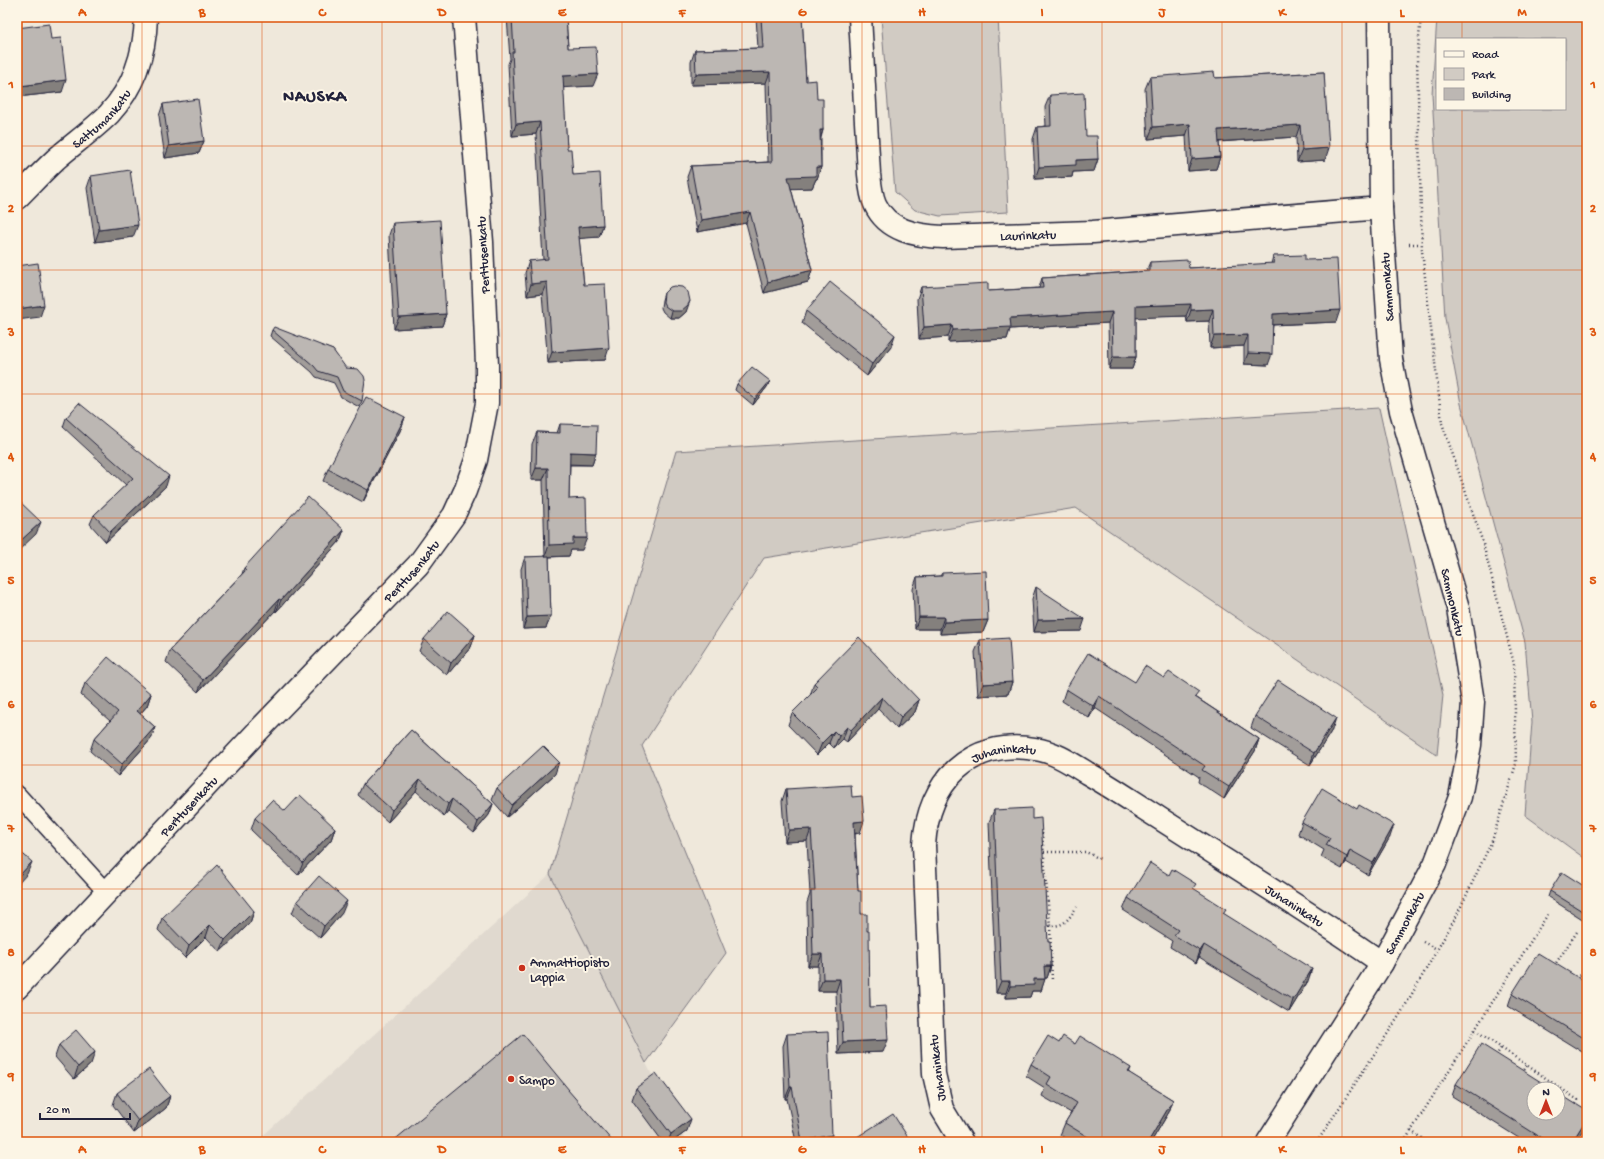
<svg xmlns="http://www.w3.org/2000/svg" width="1604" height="1159" viewBox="0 0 1604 1159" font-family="'Gochi Hand',sans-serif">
<rect width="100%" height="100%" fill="#efe8db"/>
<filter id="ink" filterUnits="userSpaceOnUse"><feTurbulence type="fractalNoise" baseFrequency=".025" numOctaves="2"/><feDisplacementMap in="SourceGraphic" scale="8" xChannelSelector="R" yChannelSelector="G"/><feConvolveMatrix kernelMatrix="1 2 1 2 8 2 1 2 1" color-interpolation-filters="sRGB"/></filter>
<g filter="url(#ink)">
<!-- built -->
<path fill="#e0d9cf" d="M550,874l136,268h-430z"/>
<!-- green -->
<g fill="#d1cbc3" stroke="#7a767f" fill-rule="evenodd">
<path d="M881,17h117l10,195 -68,4 -25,-6 -20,-18z"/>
<path d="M1437,17h150v843l-62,-45 7,-93 -7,-80 -64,-238 -16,-86 -13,-224zM1437,39h128v70h-128z"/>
<path d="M1379,408l64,287 -6,60 -361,-247 -312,50 -122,188 84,207 -80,110 -96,-189 126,-423z"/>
</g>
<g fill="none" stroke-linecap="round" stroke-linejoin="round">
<!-- service casing -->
<g stroke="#22223b" stroke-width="19">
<path id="service" d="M17,794l90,99"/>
</g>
<!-- minor casing -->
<g stroke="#22223b" stroke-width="25">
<g id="minor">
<path id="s1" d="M860,17l9,157c1,10 2,21 6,30 12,27 42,32 68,33l150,-5 288,-24"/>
<path id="s2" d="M17,198c13,-13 25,-26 39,-39 17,-15 37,-29 53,-45 25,-27 36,-61 37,-97"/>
<path id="s3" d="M17,988l239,-255 162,-168 36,-50 11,-24 11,-31 11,-57v-38l-5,-123 -18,-225"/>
<path id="s4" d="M962,1142l-20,-33 -8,-35 -10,-229c4,-63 46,-107 111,-96 20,3 36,14 52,24 25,14 48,30 72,45 75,48 150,94 223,145"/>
<path id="s5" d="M1268,1142l114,-179 53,-99 25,-67 10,-52 3,-43 -15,-94 -57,-197 -10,-52 -10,-151 -2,-191"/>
</g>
</g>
<!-- path -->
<g stroke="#22223b" stroke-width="2.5" stroke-dasharray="1 3" stroke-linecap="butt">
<path d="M1409,244h12"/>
<path d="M1042,833l8,93c16,0 18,-7 27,-19"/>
<path d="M1044,852h42l14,7"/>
<path d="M1050,926l2,55"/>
<path d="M1423,942l14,7"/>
<path d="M1554,966l23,-34"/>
<path d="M1578,979l9,-14"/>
<path d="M1475,1030l103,70 -3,6"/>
<path d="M1496,1056l5,-8"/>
<path d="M1521,1073l6,-8"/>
<path d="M1544,1089l6,-8"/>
<path d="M1411,1131l16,11"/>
<path d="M1317,1142l84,-129 55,-96 36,-76 24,-77 -2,-100 -32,-124 -40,-117 -20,-172 -5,-194 4,-40"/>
<path d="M1404,1142l144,-228"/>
</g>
<!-- service -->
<use href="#service" stroke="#fcf5e5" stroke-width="16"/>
<!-- minor -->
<use href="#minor" stroke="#fcf5e5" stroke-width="22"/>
</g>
<!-- wall -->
<g fill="#a29d9a" stroke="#22223b">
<path d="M507,17h59l2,31 25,38 -30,1 4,62 6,26 30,50 -4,12 -20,1 5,47 21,75 -57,3 -6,-69 -15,2 -2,-23 4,-12 14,-1 -7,-126 -24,2 -4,-72 2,-5z"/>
<path d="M756,17h46l4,64 11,18 6,31 -2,8v29l-4,12h-1l-4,9h-21l21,82 -4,12 -44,11 -18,-70 -49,9 -10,-55 4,-11 77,-4 -2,-79 -75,2v-23l4,-12 63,-2z"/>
<path d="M17,28l34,11 11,53 -45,5z"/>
<path d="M1324,72l1,88 -28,2 -1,-25 -77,5 1,15 -4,12 -28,2 -2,-35 -38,3 -3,-50 5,-12 65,1z"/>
<path d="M1050,95l36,41 12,23 -4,12 -21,1 -1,5 -37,2 -2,-40 4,-12 9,-1 -1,-19z"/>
<path d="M163,104l41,37 -5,12 -34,5 -6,-42z"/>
<path d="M91,176l42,61 -38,5 -8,-54z"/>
<path d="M393,223l53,91 -4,12 -48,3 -5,-94z"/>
<path d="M1273,256l32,4 31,62 -63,3 -5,40 -24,-1v-18l-34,2 -1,-27 -22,1 -1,-6 -50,1v40l-4,12h-23l-1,-46 -98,6 -3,10 -59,3v-5l-29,2 -2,-40 4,-12 67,4 51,-3 3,-10 104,-7 4,-9 39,6 82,-4z"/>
<path d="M664,293l23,15 -1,4 -7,6h-9l-7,-6 -2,-4 1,-8z"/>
<path d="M806,311l85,36 -24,29 -65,-53z"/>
<path d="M272,330l61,20 29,51 -3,6 -18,-10 -7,-14 -18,-6 -4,-5 -42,-36z"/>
<path d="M770,381l-3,6 -14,18 -18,-15 2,-6z"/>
<path d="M405,417l-4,12 -38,73 -40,-21 5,-12z"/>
<path d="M66,418l100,68 -60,56 -16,-18 4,-9 32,-30 -63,-58z"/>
<path d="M560,424l36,29 -4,12h-22l-1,34 13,51h-11l-2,6 -20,1 2,59 -5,12 -23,1 -2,-60 4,-12h20l-2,-77h-12l1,-36 5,-12 20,1z"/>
<path d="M344,530l-5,12 -63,70 -1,-1 -77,81 -32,-30 4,-12 72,-76 2,-6z"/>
<path d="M942,573l46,47 -5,12 -43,2v-5h-25l-2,-40 4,-12 23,-1z"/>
<path d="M1036,587l45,44 -47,1 -2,-33z"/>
<path d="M475,635l-4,12 -24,28 -28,-24 5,-12z"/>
<path d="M980,640l32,42 -4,12 -30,2 -3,-44z"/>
<path d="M1135,682l62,16 62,41 -4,12 -31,48 -26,-17 1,-5 -104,-69 -6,10 -27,-17 4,-12z"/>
<path d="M85,683l66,11 -4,12 -7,8 15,13 -4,12 -33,37 -28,-25 4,-12 16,-18 -29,-26z"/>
<path d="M814,683l105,17 -4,12 -18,17 -19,-20 -31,33 -4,-3 -9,9 -5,-5 -12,12 -29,-30 4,-12 18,-17z"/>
<path d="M1255,716l77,14 -22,35 -59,-37z"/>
<path d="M411,730l82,74 -4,11 -15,18 -26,-22 -4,5 -28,-25 -28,31 -30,-27 5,-11z"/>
<path d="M555,774l-48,43 -15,-17 5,-12z"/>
<path d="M786,789l66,8 8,36 -5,1 3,57 3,23 6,17 3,76 13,45 -45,2 -2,-63h-18v-25h-10l-1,-63 3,-9 -3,-53 -22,1 -3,-41z"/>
<path d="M994,810l38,9 19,147 -4,12h-2l-4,13h-9l-2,6 -24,1v-5h-10l-7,-171z"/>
<path d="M285,811l50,17 -4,12 -33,35 -47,-45 4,-12z"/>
<path d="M1302,822l88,15 -22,38 -22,-13 -4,7 -21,-12 3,-7 -26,-16z"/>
<path d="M1587,888v34l-39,-25 2,-6z"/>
<path d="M1194,889l30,25 84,67 -19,31 -90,-55 -3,6 -26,-16 2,-6 -49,-31 5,-12z"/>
<path d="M297,901l45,12 -22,25 -28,-25z"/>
<path d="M254,911l-4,12 -30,29 -14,-15 -21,21 -27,-28 4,-12z"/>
<path d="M1587,983v72l-79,-49 4,-12z"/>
<path d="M787,1034l42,108h-33l-9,-43h-2l-2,-53z"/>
<path d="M1059,1043l16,1 56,24 -2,5 44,27 -4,12 -18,30h-79l-12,-7 5,-12 6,-10 -29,-17 3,-8 -19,-12 5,-12z"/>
<path d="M59,1045l32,19 -17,15 -19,-22z"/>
<path d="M1456,1084l131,27v10l-1,4 -11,17h-50l-73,-46z"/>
<path d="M636,1088l51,43 -15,11h-9l-31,-42z"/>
<path d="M117,1093l53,3 -4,12 -32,25 -21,-28z"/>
</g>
<!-- shaded-wall -->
<g fill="#84807d" stroke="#22223b">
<path d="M770,72l-4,11 -75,2 5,-11z"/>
<path d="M598,74l-5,12 -35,2 5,-12z"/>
<path d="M66,80l-4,12 -45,5v-3l3,-8z"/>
<path d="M540,122l-4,12 -24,2 4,-12z"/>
<path d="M1190,124l-4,12 -38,3 5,-12z"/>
<path d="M1300,125l-4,12 -82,5 4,-12z"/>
<path d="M820,130h3l-4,12z"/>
<path d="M204,141l-5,12 -34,5 4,-12z"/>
<path d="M1329,148l-4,12 -28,2 5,-12z"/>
<path d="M1220,157l-4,12 -28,2 4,-12z"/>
<path d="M1098,159l-4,12 -21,1 -1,5 -37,2 4,-12 37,-7z"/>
<path d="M816,167h5l-4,12h-1l-4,9 -28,1 4,-12z"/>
<path d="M750,212l-4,11 -49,9 4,-12z"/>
<path d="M138,225l-5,12 -38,5 4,-12z"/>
<path d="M603,225l-4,12 -25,2 4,-12z"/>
<path d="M812,270l-4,12 -44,11 4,-11z"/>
<path d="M547,282l-5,12 -15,2 4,-12z"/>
<path d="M690,301l-4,11 -7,6h-9l2,-7z"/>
<path d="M1191,304l-5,12 -54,2 4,-12z"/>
<path d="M44,305l-4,12 -23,3v-11z"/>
<path d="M1213,309l-4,12 -22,1 4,-12z"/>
<path d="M1340,310l-4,12 -67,3 4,-11z"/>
<path d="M1112,312l-4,11 -98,6 -3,10 -59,3 5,-12 57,-12z"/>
<path d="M446,314l-4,12 -48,3 5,-12z"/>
<path d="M952,325l-4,12 -29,2 5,-12z"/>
<path d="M895,335l-4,12 -24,29 5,-12z"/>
<path d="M1248,335l-4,11 -34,2 4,-12z"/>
<path d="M609,348l-4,12 -57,3 4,-11z"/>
<path d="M1248,353l24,1 -4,11 -24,-1z"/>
<path d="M1113,357h23l-4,12h-23z"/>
<path d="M770,381l-3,6 -14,18 2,-6z"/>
<path d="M405,417l-4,12 -38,73 5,-12z"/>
<path d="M570,452l26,1 -4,12 -26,-1z"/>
<path d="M536,468h12l-5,12h-12z"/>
<path d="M169,476l-3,10 -60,56 4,-10z"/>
<path d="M41,522l-5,12 -19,18v-8z"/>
<path d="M344,530l-5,12 -63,70 5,-12z"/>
<path d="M573,538h14l-5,12h-11l-2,6 -24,1 4,-12z"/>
<path d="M279,599l-4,12 -77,81 5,-12z"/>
<path d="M551,616l-5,12 -23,1 4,-12z"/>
<path d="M919,617h25l-4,12h-25z"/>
<path d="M1085,619l-4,12 -47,1 4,-12z"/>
<path d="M988,620l-5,12 -43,2 4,-12z"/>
<path d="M475,635l-4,12 -24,28 4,-12z"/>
<path d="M1012,682l-4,12 -30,2 5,-12z"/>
<path d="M151,694l-4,12 -15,17 5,-12z"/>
<path d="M1099,696l-4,12 -6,10 4,-12z"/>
<path d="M882,697l-4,12 -31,33 4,-12z"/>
<path d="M919,700l-4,12 -18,17 4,-12z"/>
<path d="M1336,718l-4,12 -22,35 4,-12z"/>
<path d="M155,727l-4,12 -33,37 4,-12z"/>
<path d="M847,727l-4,12 -9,9 5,-12z"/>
<path d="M834,731l-5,12 -12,12 5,-12z"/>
<path d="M1259,739l-4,12 -31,48 5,-12z"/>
<path d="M559,762l-4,12 -48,43 5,-12z"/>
<path d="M420,779l-4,12 -28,31 4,-12z"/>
<path d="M452,799l-4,12 -4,5 4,-12z"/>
<path d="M493,804l-4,11 -15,18 4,-11z"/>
<path d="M864,821l-4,12 -11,1 5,-12z"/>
<path d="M1394,825l-4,12 -22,38 5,-12z"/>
<path d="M335,828l-4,12 -33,35 5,-12z"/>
<path d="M811,829l-4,12 -22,1 4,-12z"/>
<path d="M1350,850l-4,12 -4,7 5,-12z"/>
<path d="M32,862l-5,12 -10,11v-7z"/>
<path d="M347,901l-5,12 -22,25 4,-12z"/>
<path d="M254,911l-4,12 -30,29 5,-12z"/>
<path d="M210,925l-4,12 -21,21 4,-12z"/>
<path d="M1204,945l-5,12 -3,6 4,-12z"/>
<path d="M813,954h9l-4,12h-10z"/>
<path d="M1044,966h7l-4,12h-7z"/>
<path d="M1312,969l-4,12 -19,31 4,-12z"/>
<path d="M823,979h17l-4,12h-18z"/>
<path d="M1034,979h11l-4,12h-9l-2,6 -24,1 4,-12z"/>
<path d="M1001,981h9l-4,12h-10z"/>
<path d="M888,1040l-5,12 -45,2 5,-12z"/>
<path d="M95,1052l-4,12 -17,15 4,-12z"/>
<path d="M790,1087h2l-5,12h-2z"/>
<path d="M170,1096l-4,12 -32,25 4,-12z"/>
<path d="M1173,1100l-4,12 -18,30h-3z"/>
<path d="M1587,1118v3l-1,4 -11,17h-3z"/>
<path d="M691,1119l-4,12 -15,11h-4l3,-8z"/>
<path d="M832,1135l-3,7h-27v-1z"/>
</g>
<!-- building -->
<g fill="#bcb7b3" stroke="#22223b">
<path d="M512,17h54l2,31 28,-1 2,27 -35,2 4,73h4l2,26 27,-2 3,52 -25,2 6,58 21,-1 4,64 -57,4 -5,-70 -16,2 -2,-23 19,-2 -8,-137 -24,2 -4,-72h2z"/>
<path d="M761,17h41l4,64 10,-1 1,19h6v31h-3l1,37h-5v9l-28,1 24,93 -44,12 -18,-70 -49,8 -10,-54 81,-4 -2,-90 -74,2 -1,-24 68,-2z"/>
<path d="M49,24l2,15 10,-1 5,42 -46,6 -3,-23v-35z"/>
<path d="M1214,72l1,6 109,-6 5,76 -27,2 -2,-25 -82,5 2,27 -28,2 -2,-35 -37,3 -3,-50z"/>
<path d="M1084,93l2,43h11l1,23 -22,1v5l-37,2 -2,-40 14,-1 -1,-31z"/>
<path d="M198,99l6,42 -35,5 -6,-42z"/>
<path d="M130,170l8,55 -39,5 -8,-54z"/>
<path d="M440,220l6,94 -47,3 -6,-94z"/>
<path d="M1305,255v5l32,-1 3,51 -67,4 -1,40 -24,-1v-18l-34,1 -1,-27 -22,1v-6l-55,2v51h-23l-1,-45 -102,6 1,9 -58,3 -1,-5 -28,2 -3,-40 67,-4v8l55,-3 -1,-10 108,-7v-9l38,-2 1,8 85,-5 -1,-7z"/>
<path d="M38,263l6,42 -27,4v-43z"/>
<path d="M830,282l65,53 -23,29 -66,-53z"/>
<path d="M674,286l8,1 6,5 2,9 -2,4 -7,6h-9l-7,-5 -2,-4 1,-9 6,-6z"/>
<path d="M274,327l59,23 13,18 12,1 6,7 1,4 -3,21 -19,-10 -6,-14 -19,-6 -4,-5 -42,-36z"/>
<path d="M752,367l18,14 -15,18 -18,-15z"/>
<path d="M366,397l39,20 -37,73 -40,-21z"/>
<path d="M79,403l90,73 -59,56 -16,-17 39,-37 -67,-60z"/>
<path d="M560,424l37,1 -1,28 -26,-1 -1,47 17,-1 1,40h-14v6l-24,1 -1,-77h-12l1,-36 23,1z"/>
<path d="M308,497l36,33 -63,70 -2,-1 -76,81 -33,-30 76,-80 -2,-2z"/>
<path d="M17,499l24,23 -24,22z"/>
<path d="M549,556l2,60 -24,1 -2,-60z"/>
<path d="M986,571l2,49 -44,2v-5h-25l-2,-40 25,-1v-3z"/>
<path d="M1036,587l49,32 -47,1z"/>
<path d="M448,611l27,24 -24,28 -27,-24z"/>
<path d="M859,637l60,63 -18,17 -19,-20 -31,33 -4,-3 -8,9 -5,-5 -12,12 -30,-30 26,-26 -4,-4z"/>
<path d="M1009,638l3,44 -29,2 -3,-44z"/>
<path d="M1088,653l47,29 10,-16 19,12 5,-6 30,20 -4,5 64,42 -30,48 -27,-17 3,-4 -106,-70 -6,10 -27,-17z"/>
<path d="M108,657l43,37 -14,17 18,16 -33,37 -28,-25 24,-27 -33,-29z"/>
<path d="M1278,680l58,38 -22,35 -59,-37z"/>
<path d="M411,730l82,74 -15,18 -26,-23 -4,5 -28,-25 -28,31 -29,-26z"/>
<path d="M543,746l16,16 -47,43 -15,-17z"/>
<path d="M851,785l1,12 10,-1 2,25 -10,1 4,69h3v23h6v17h2l1,76 16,-1 2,34 -45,2 -3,-63h-17l-1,-25h-9l-2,-63h4l-4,-62 -22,1 -3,-41z"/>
<path d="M1322,788l35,21 2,-4 35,20 -21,38 -23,-13 -3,7 -21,-12 4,-7 -28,-16z"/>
<path d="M300,795l35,33 -32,35 -48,-45 17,-18 13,11z"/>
<path d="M1032,808v11l9,-1 7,124h2l1,24h-7l1,13h-11v6l-24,1v-5h-9l-7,-171z"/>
<path d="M17,849l15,13 -15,16z"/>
<path d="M1150,863l19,12 3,-6 24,15 -3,4 33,21 -3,4 89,56 -19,31 -89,-55 -4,6 -26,-16 4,-5 -50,-32z"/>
<path d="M217,865l37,46 -29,29 -15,-15 -21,21 -27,-28z"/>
<path d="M1562,872l25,16v26l-37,-23z"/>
<path d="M319,876l28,25 -23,25 -27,-25z"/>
<path d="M1538,953l49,30v57l-75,-46z"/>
<path d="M76,1030l19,22 -17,15 -19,-22z"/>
<path d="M828,1032l4,103 -30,6 -10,-54h-2l-3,-53z"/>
<path d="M523,1034l46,56h-1l45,52h-221z"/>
<path d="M1048,1036l11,7 4,-7 12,8 5,-8 51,32 -3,4 45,28 -25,42h-52l-31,-19 12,-20 -30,-19 4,-7 -20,-13z"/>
<path d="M1481,1044l71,45h-18v24h24v-20l29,18v7l-15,24h-24l-92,-58z"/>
<path d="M149,1069l21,27 -32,25 -21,-28z"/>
<path d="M656,1073l35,46 -20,15 -35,-46z"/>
<path d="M893,1114l18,28h-55l-2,-3z"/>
</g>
</g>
<!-- grid -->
<path fill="none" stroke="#de560e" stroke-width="1" stroke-opacity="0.55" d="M142,17v1125M262,17v1125M382,17v1125M502,17v1125M622,17v1125M742,17v1125M862,17v1125M982,17v1125M1102,17v1125M1222,17v1125M1342,17v1125M1462,17v22M1462,109v1033M17,146h1570M17,270h1570M17,394h1570M17,518h1570M17,641h1570M17,765h1570M17,889h1570M17,1013h1570"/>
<!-- markers -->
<g fill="#c8321e" stroke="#fcf5e5" stroke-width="1.5">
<circle cx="522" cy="968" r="4"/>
<circle cx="511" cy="1079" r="4"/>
</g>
<g text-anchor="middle" stroke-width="4" stroke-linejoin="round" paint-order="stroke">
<!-- street labels -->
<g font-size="13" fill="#22223b" stroke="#fcf5e5">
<text dy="5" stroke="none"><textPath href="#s2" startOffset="116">Sattumankatu</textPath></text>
<text dy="5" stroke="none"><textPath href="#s1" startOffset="353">Laurinkatu</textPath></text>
<text transform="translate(482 255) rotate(-93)" y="5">Perttusenkatu</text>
<text transform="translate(1386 287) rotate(-94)" y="5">Sammonkatu</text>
<text dy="5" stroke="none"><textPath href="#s3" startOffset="574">Perttusenkatu</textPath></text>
<text transform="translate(1454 602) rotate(77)" y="5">Sammonkatu</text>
<text dy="5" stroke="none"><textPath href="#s4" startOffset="440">Juhaninkatu</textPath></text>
<text dy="5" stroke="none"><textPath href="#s3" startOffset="250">Perttusenkatu</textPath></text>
<text dy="5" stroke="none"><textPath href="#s4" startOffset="776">Juhaninkatu</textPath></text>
<text dy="5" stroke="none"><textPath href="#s5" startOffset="258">Sammonkatu</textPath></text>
<text transform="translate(936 1068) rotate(-97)" y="5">Juhaninkatu</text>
</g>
<!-- poi labels -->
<g font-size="13" fill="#22223b" stroke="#fcf5e5" text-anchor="start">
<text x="530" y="966">Ammattiopisto<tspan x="530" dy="15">Lappia</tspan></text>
<text x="519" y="1084">Sampo</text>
</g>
<!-- district labels -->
<g font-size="17" font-weight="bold" letter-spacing="1" fill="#22223b" stroke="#fcf5e5">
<text x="315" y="101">NAUSKA</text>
</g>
</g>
<!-- margin -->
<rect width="1604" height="1159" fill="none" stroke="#fcf5e5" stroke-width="44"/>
<!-- legend -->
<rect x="1436" y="38" width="130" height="72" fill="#fcf5e5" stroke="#a5a1a1"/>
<rect x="1444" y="51" width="20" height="6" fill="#fcf5e5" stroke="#a5a1a1"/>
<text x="1472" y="58" font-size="12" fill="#22223b">Road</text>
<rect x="1444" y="68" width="20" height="12" fill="#d1cbc3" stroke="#a5a1a1"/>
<text x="1472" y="78" font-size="12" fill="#22223b">Park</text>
<rect x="1444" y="88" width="20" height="12" fill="#bcb7b3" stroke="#a5a1a1"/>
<text x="1472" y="98" font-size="12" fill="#22223b">Building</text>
<!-- north arrow -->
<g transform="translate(1546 1101)"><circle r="19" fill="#fcf5e5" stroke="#a5a1a1"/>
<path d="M0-3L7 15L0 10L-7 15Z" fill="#c8321e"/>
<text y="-6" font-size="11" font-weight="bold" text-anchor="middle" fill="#22223b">N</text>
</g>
<!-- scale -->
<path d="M40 1113v6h90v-6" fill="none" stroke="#22223b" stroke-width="2"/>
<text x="46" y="1113" font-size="12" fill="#22223b" stroke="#fcf5e5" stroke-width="3" paint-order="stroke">20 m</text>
<rect x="22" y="22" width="1560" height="1115" fill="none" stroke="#de560e" stroke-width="1.5"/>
<g font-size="13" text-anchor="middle" font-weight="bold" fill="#de560e">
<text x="82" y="16">A</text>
<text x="202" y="16">B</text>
<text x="322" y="16">C</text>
<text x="442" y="16">D</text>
<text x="562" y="16">E</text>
<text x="682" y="16">F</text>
<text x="802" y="16">G</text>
<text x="922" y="16">H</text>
<text x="1042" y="16">I</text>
<text x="1162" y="16">J</text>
<text x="1282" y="16">K</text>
<text x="1402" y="16">L</text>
<text x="1522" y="16">M</text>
<text x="11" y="88">1</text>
<text x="1593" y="88">1</text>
<text x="11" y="212">2</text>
<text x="1593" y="212">2</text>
<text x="11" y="336">3</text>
<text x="1593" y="336">3</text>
<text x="11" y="460">4</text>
<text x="1593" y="460">4</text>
<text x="11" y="584">5</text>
<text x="1593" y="584">5</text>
<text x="11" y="708">6</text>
<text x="1593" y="708">6</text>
<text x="11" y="832">7</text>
<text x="1593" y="832">7</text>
<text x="11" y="956">8</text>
<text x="1593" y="956">8</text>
<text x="11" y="1080">9</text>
<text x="1593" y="1080">9</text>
<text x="82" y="1153">A</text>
<text x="202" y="1153">B</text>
<text x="322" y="1153">C</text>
<text x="442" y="1153">D</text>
<text x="562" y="1153">E</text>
<text x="682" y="1153">F</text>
<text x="802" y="1153">G</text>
<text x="922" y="1153">H</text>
<text x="1042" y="1153">I</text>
<text x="1162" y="1153">J</text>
<text x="1282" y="1153">K</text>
<text x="1402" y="1153">L</text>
<text x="1522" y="1153">M</text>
</g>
</svg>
